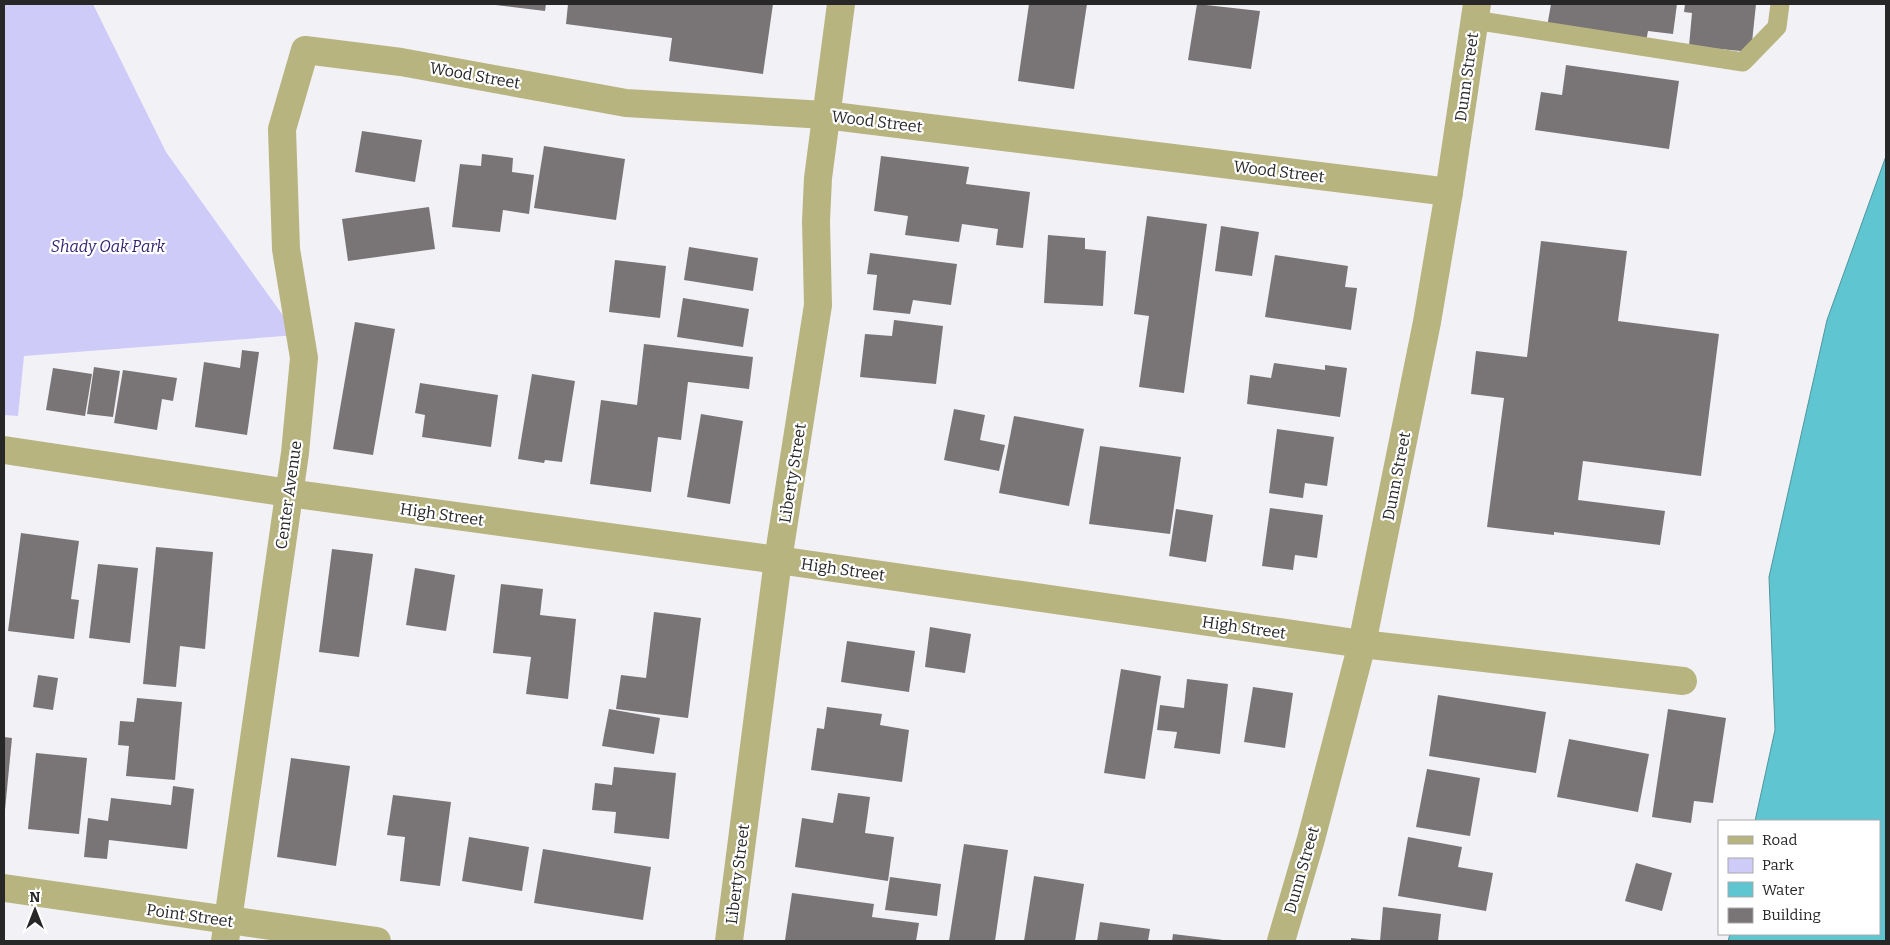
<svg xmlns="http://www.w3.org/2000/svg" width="1890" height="945" viewBox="0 0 1890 945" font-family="Bitter,serif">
<rect width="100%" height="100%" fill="#f2f2f6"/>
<!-- green -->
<path fill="#cecbf9" d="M4,4h89l73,148 131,183 -273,21 -6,60 -14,-1z"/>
<!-- water -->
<path fill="#5fc5d0" stroke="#4e969e" d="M1886,156v785h-158l2,-7h149v-113h-124l20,-91 -6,-153 58,-257z"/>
<!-- building -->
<g fill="#797577">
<path d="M487,4h59l-1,7z"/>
<path d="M568,4h205l-10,70 -94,-13 3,-23 -106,-14z"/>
<path d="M1029,4h58l-13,85 -56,-8z"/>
<path d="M1197,4l63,7 -9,58 -63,-9z"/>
<path d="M1551,4h126l-4,30 -25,-3 -2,11 -99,-15z"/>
<path d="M1685,4h71l-5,48 -62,-6 3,-33 -8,-1z"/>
<path d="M1566,65l113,16 -10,68 -134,-19 6,-38 21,3z"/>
<path d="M362,131l60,9 -7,42 -60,-10z"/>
<path d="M544,146l81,13 -9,61 -82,-12z"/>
<path d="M482,154l31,4 -1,14 22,3 -5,39 -26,-4 -3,22 -48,-5 8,-63 21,2z"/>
<path d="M881,156l88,11 -3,17 64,8 -7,56 -27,-3 2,-16 -36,-5 -3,18 -54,-7 3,-19 -34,-5z"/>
<path d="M429,207l6,42 -87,12 -6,-42z"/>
<path d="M1147,216l60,8 -23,169 -45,-6 10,-71 -15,-2z"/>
<path d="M1221,226l38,6 -7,44 -37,-5z"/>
<path d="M1048,235l37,3v11l21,2 -3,55 -59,-3z"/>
<path d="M1541,241l86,10 -9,70 101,13 -18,142 -118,-15 -5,39 87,11 -5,34 -106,-13v3l-67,-8 17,-129 -33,-4 5,-43 51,6z"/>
<path d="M689,247l69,11 -5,33 -69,-11z"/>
<path d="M870,253l87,11 -6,41 -38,-5 -3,14 -37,-4 4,-35 -10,-1z"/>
<path d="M1275,255l73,11 -3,21 12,1 -6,42 -86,-13z"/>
<path d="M615,260l51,6 -6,52 -51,-6z"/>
<path d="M683,298l66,11 -6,38 -66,-10z"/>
<path d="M894,320l49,6 -7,58 -76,-7 5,-43 27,2z"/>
<path d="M355,322l40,7 -22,126 -40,-6z"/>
<path d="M644,344l109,13 -4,32 -61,-7 -7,58 -23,-3 -7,55 -61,-8 11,-84 36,5z"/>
<path d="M242,350l17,2 -12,83 -52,-8 9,-65 36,6z"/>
<path d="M1274,363l51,7v-5l22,3 -7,49 -93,-13 3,-29 21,3z"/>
<path d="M94,367l26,4 -7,46 -26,-3z"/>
<path d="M53,368l39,6 -7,42 -39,-6z"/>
<path d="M123,370l54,8 -4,23 -11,-2 -5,31 -43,-7z"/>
<path d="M532,374l43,7 -13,81 -17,-2 -1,3 -26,-4z"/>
<path d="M420,383l78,12 -7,52 -69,-10 3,-22 -10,-2z"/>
<path d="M954,409l31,6 -5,25 25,5 -6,26 -55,-11z"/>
<path d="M701,414l42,7 -13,83 -43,-7z"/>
<path d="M1014,416l70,13 -15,77 -70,-13z"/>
<path d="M1277,429l57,8 -7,49 -22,-3 -2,15 -34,-5z"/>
<path d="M1100,446l81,11 -11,77 -81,-10z"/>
<path d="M1270,508l53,7 -6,43 -22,-3 -2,15 -31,-4z"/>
<path d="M1176,509l37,6 -7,47 -37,-6z"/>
<path d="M21,533l58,8 -8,58 8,1 -5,39 -66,-8z"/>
<path d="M156,547l57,5 -8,97 -25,-3 -4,41 -33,-3z"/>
<path d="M332,549l41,5 -14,103 -40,-5z"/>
<path d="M98,564l40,4 -8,75 -41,-5z"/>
<path d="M415,568l40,7 -9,56 -40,-6z"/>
<path d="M501,584l42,5 -3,26 36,4 -8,80 -42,-5 5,-37 -38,-4z"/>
<path d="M654,612l47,6 -13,100 -72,-9 5,-34 25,3z"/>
<path d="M930,627l41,7 -6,39 -40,-6z"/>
<path d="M847,641l68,10 -6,41 -68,-10z"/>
<path d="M1121,669l40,7 -16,103 -41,-6z"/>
<path d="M38,675l20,3 -5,32 -20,-3z"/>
<path d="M1187,679l41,5 -8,70 -46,-6 3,-16 -20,-2 3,-25 24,3z"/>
<path d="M1253,687l40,6 -8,55 -41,-6z"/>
<path d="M1438,695l108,17 -10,61 -107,-17z"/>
<path d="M137,698l45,4 -7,78 -49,-4 3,-30 -11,-1 2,-24 14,1z"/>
<path d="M827,707l55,7 -2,11 29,5 -7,52 -91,-12 6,-42 7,1z"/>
<path d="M609,709l51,9 -6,36 -52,-8z"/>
<path d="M1668,709l58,9 -13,85 -19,-2 -3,22 -39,-6z"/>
<path d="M4,737l8,1 -7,72h-1z"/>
<path d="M1569,739l80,15 -11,58 -81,-15z"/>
<path d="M36,753l51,5 -8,76 -51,-5z"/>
<path d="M291,758l59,8 -14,100 -59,-9z"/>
<path d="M614,767l62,6 -7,66 -55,-6 2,-21 -24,-2 3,-27 17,2z"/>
<path d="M1427,769l53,9 -10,58 -54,-9z"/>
<path d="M173,786l21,3 -7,60 -78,-9 -2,19 -23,-2 4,-39 20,3 3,-23 60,7z"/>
<path d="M838,793l32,4 -5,36 29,4 -6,44 -93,-14 7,-49 31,5z"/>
<path d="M393,795l58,7 -11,84 -40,-5 5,-44 -18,-2z"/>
<path d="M469,837l60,10 -7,44 -60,-10z"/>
<path d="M1408,837l54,10 -4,20 35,6 -7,38 -88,-15z"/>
<path d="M964,844l44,6 -13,91h-46z"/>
<path d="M543,849l108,18 -8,53 -109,-17z"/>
<path d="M1636,863l36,10 -10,38 -37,-10z"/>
<path d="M1034,876l50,8 -9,57h-51z"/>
<path d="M890,877l51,7 -4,32 -52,-6z"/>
<path d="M792,893l82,11 -2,13 47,6 -3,18 -131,-1z"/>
<path d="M1383,907l58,7 -3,27h-58z"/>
<path d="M1100,922l50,7 -2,12h-51z"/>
<path d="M1173,934l50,6v1h-51z"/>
<path d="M1351,938l20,2v1h-20z"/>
</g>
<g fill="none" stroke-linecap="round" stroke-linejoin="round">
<!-- lane -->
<path stroke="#b8b480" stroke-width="19" d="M1474,20l269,42 34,-35 3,-23"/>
<!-- street -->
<g stroke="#b8b480" stroke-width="28">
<path d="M4,450l285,43 489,67 584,84 321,37"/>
<path d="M4,888l373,53"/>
<path d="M225,941l70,-488 9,-95 -18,-109 -4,-120 23,-79 96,12 225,41 199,12 624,77"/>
<path d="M729,941l49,-381 40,-255 -2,-84 2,-43 23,-174"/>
<path d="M1281,941l30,-102 51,-195 65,-322 22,-130 28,-188"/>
</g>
</g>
<g text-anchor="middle" stroke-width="4.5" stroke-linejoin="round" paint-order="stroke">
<!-- street labels -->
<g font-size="16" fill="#272728" stroke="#fff">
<text transform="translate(475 75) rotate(10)" y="6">Wood Street</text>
<text transform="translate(1466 77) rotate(-82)" y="6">Dunn Street</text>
<text transform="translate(877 121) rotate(7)" y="6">Wood Street</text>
<text transform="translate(1279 171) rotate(7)" y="6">Wood Street</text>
<text transform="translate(792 473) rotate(-81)" y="6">Liberty Street</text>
<text transform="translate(1396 476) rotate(-79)" y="6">Dunn Street</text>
<text transform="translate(288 495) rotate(-82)" y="6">Center Avenue</text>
<text transform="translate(442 514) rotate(8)" y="6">High Street</text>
<text transform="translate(843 569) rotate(8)" y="6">High Street</text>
<text transform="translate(1244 627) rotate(8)" y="6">High Street</text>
<text transform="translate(1301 870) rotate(-74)" y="6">Dunn Street</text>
<text transform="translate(737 874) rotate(-83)" y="6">Liberty Street</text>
<text transform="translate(190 915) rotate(8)" y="6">Point Street</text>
</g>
<!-- park labels -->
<g font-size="16" font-style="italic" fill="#362572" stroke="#fff">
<text x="108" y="252">Shady Oak Park</text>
</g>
</g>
<!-- border -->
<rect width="1890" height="945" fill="none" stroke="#272728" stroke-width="10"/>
<!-- legend -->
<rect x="1718" y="820" width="162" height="115" fill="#ffffff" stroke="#a9a9a9"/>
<rect x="1728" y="836" width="25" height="8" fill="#b8b480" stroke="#a9a9a9"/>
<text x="1762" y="845" font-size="15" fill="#272728">Road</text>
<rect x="1728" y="858" width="25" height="15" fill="#cecbf9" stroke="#a9a9a9"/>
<text x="1762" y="870" font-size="15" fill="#272728">Park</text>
<rect x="1728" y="882" width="25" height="15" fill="#5fc5d0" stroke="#a9a9a9"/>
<text x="1762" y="895" font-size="15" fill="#272728">Water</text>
<rect x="1728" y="908" width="25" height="15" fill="#797577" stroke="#a9a9a9"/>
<text x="1762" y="920" font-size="15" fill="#272728">Building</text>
<!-- north arrow -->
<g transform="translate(35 910)" stroke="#ffffff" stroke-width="4" paint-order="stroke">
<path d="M0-4L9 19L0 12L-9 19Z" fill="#272728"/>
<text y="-8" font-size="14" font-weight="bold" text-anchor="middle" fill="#272728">N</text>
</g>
</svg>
